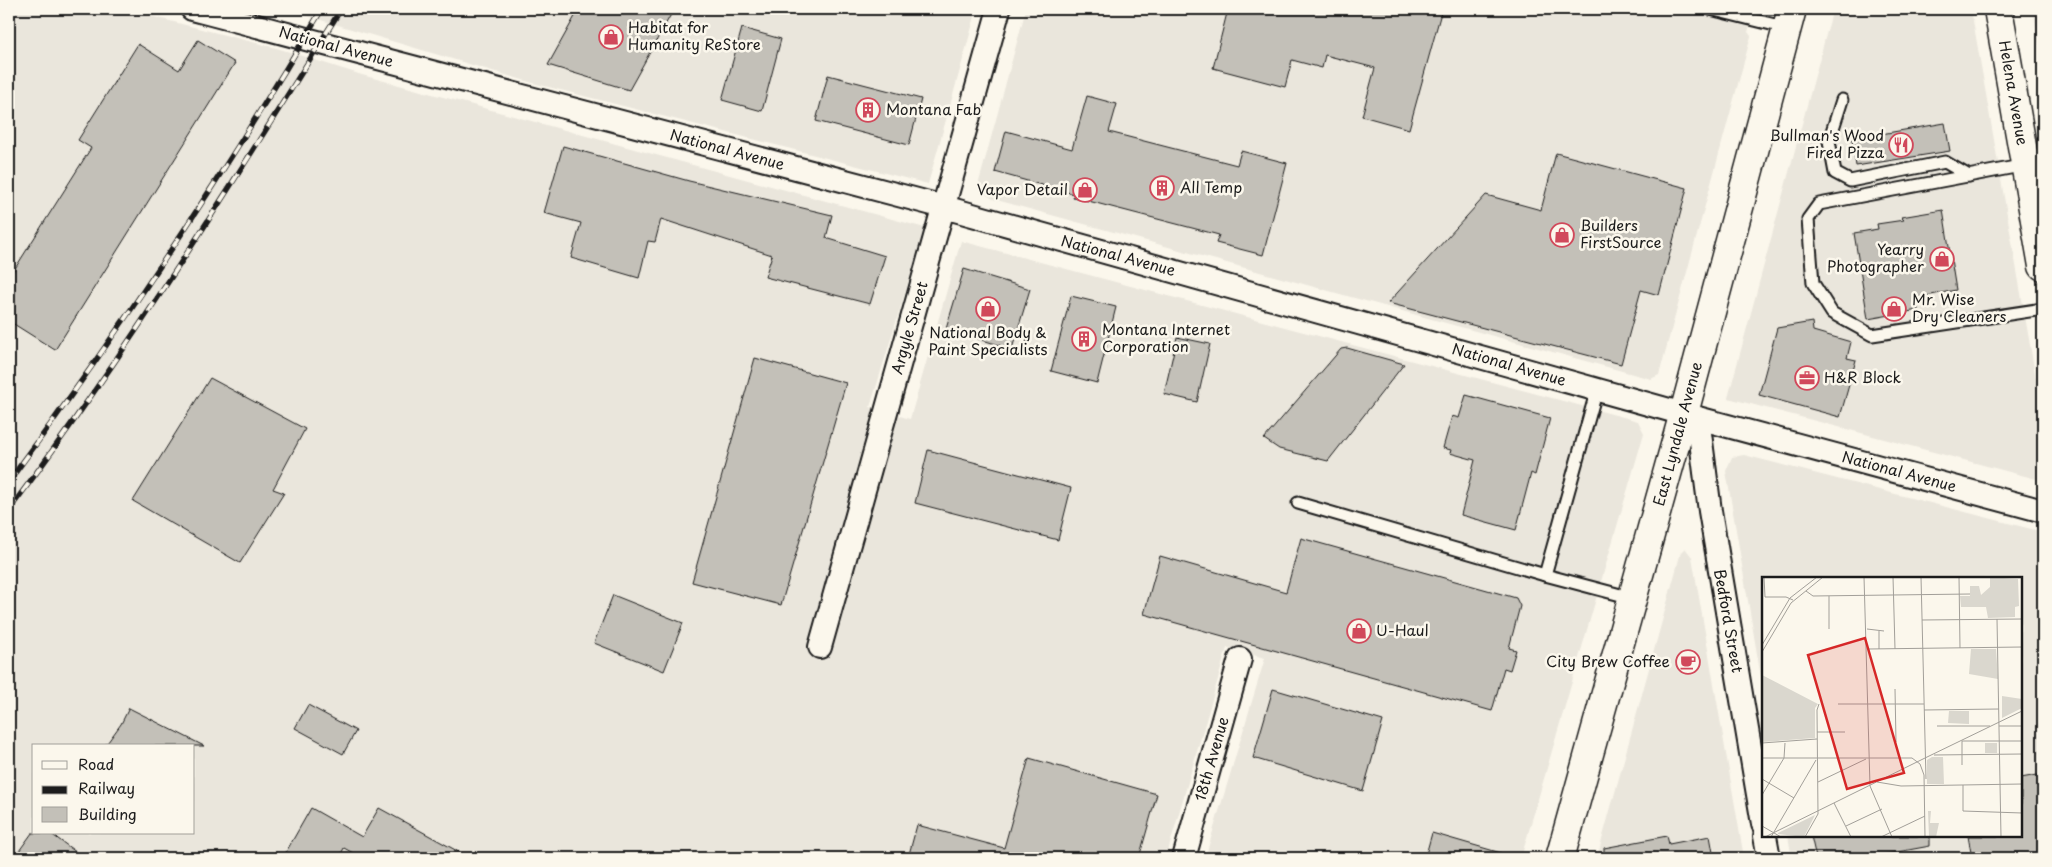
<svg xmlns="http://www.w3.org/2000/svg" width="2052" height="867" viewBox="0 0 2052 867" font-family="'Playpen Sans',sans-serif">
<rect width="100%" height="100%" fill="#fbf7ec"/>
<filter id="ink" filterUnits="userSpaceOnUse"><feTurbulence type="fractalNoise" baseFrequency=".02" numOctaves="2"/><feDisplacementMap in="SourceGraphic" scale="10" xChannelSelector="R" yChannelSelector="G"/><feConvolveMatrix kernelMatrix="1 2 1 2 8 2 1 2 1" color-interpolation-filters="sRGB"/></filter>
<g filter="url(#ink)">
<!-- built -->
<g fill="#eae6dc" fill-rule="evenodd">
<path d="M9,9h114l157,40 82,26 563,153 -55,179 40,12 51,-178 677,180 6,12 -123,425h-316l60,-200 -38,-10 -61,210h-1157zM34,746h160v87h-160z"/>
<path d="M284,9h693l-49,175 -395,-101z"/>
<path d="M1026,9h729l-7,23 3,4 -92,339 -8,4 -658,-180 -12,-8 -2,-9z"/>
<path d="M1833,9h138l72,410v60l-3,1 -312,-82z"/>
<path d="M2033,9h10v61z"/>
<path d="M1744,455l299,77v326h-251l-4,-22h233v-258h-258v111l-37,-218 6,-14z"/>
<path d="M1685,548l7,9 52,301h-147l84,-306z"/>
</g>
<!-- building -->
<g fill="#c3c0b8" stroke="#1c1c1c">
<path d="M579,9h95l-45,81 -81,-25z"/>
<path d="M1228,9h214l-33,120 -47,-13 13,-48 -50,-13 -3,13 -30,-8 -7,27 -72,-19z"/>
<path d="M742,28l39,11 -19,72 -40,-11z"/>
<path d="M198,40l37,23 -180,287 -46,-29v-43l82,-130 -13,-8 60,-96 41,26z"/>
<path d="M828,75l93,24 -12,46 -93,-24z"/>
<path d="M1087,96l30,8 -8,28 128,33 4,-14 46,12 -24,92 -47,-12 3,-8 -146,-38 1,-3 -79,-22 11,-41 66,18z"/>
<path d="M1945,123l5,28 -94,15 -4,-27z"/>
<path d="M563,146l126,35 143,34 -6,23 59,18 -15,48 -105,-27 7,-22 -111,-36 -6,23 -7,-1 -9,37 -68,-20 10,-35 -37,-10z"/>
<path d="M1556,153l131,35 -28,107 -18,-5 -20,74 -233,-61 98,-108 55,15z"/>
<path d="M1943,210l13,80 -40,8 2,12 -50,9 -14,-86 24,-4 -1,-5 27,-4 -3,-3z"/>
<path d="M964,269l66,20 -18,60 -66,-20z"/>
<path d="M1071,296l45,11 -19,76 -46,-12z"/>
<path d="M1812,322l1,9 38,11 -4,16 9,2 -16,57 -81,-22 18,-67z"/>
<path d="M1177,337l33,7 -13,58 -33,-8z"/>
<path d="M1347,348l57,16 -76,97 -49,-12 -15,-10 77,-90z"/>
<path d="M755,358l91,25 -65,222 -89,-23z"/>
<path d="M210,378l95,51 -32,60 11,4 -44,70 -107,-62z"/>
<path d="M1466,395l84,23 -15,57 -4,-2 -15,57 -55,-15 14,-55 -25,-7 1,-3 -8,-2 9,-32 7,2z"/>
<path d="M928,450l143,38 -13,52 -143,-37z"/>
<path d="M1301,538l215,60 4,8 -11,42 7,2 -6,20 -6,-2 -12,43 -348,-97 16,-58 126,36z"/>
<path d="M613,595l70,28 -19,48 -70,-28z"/>
<path d="M1273,689l110,32 -20,70 -110,-33z"/>
<path d="M308,705l48,26 -13,23 -48,-26z"/>
<path d="M129,708l75,38h-99l16,-22z"/>
<path d="M1029,758l128,36 -18,64h-231l9,-33 87,23z"/>
<path d="M2043,774v84h-71l-4,-22h53v-58z"/>
<path d="M311,808l51,29 17,-29 91,50h-120l3,-5 -9,-5 -5,10h-42l-11,-6z"/>
<path d="M32,833h18l34,25h-70z"/>
<path d="M1432,833l69,20v5h-76z"/>
<path d="M1667,836l2,8 41,-8 4,22h-110v-10z"/>
<path d="M1811,836h119v10l-65,12h-49z"/>
</g>
<g fill="none" stroke-linecap="round" stroke-linejoin="round">
<!-- lane casing -->
<g stroke="#1c1c1c" stroke-width="15">
<g id="lane">
<path d="M1710,9l77,19"/>
<path d="M1842,100l-13,41 6,32 15,8 95,-19 24,14"/>
<path d="M2026,165l-207,39 -11,15 5,64 19,30 40,22 171,-26"/>
<path d="M1597,389l-52,186 87,23"/>
<path d="M1298,503l247,72"/>
</g>
</g>
<!-- street casing -->
<g stroke="#1c1c1c" stroke-width="26">
<g id="street">
<path d="M192,9l752,198 754,211 345,93"/>
<path d="M1698,418l12,93 53,313"/>
<path d="M820,647l179,-638"/>
<path d="M1765,836l4,22"/>
<path d="M1184,858l56,-199"/>
</g>
</g>
<!-- secondary casing -->
<g stroke="#1c1c1c" stroke-width="31">
<path id="secondary" d="M1998,9l45,257"/>
</g>
<!-- highway casing -->
<g stroke="#1c1c1c" stroke-width="31">
<path id="highway" d="M1560,858l124,-445 108,-404"/>
</g>
<!-- lane -->
<use href="#lane" stroke="#fbf7ec" stroke-width="11"/>
<!-- street -->
<use href="#street" stroke="#fbf7ec" stroke-width="22"/>
<!-- secondary -->
<use href="#secondary" stroke="#fbf7ec" stroke-width="28"/>
<!-- highway -->
<use href="#highway" stroke="#fbf7ec" stroke-width="28"/>
<!-- rail casing -->
<g stroke="#1c1c1c" stroke-width="5.5">
<g id="rail">
<path d="M9,481c113,-152 216,-309 313,-472"/>
<path d="M9,510c120,-161 227,-331 332,-501"/>
</g>
</g>
<!-- rail -->
<use href="#rail" stroke="#fbf7ec" stroke-width="4" stroke-dasharray="11" stroke-linecap="butt"/>
</g>
</g>
<!-- icons -->
<defs>
<g id="shop-ring" transform="scale(1.25)"><circle r="9.5" fill="#fbf7ec" stroke="#d1495b" stroke-width="1.5"/><path d="M-5-2.5h2.3a2.7 3.5 0 0 1 5.4 0H5L5.5 6h-11ZM-1.5-2.5h3a1.5 2.3 0 0 0-3 0Z" fill="#d1495b"/></g>
<g id="building-ring" transform="scale(1.25)"><circle r="9.5" fill="#fbf7ec" stroke="#d1495b" stroke-width="1.5"/><path d="M-4-6H4V6H1V3H-1V6H-4ZM-2.5-4.3h1.7v1.8h-1.7ZM.8-4.3h1.7v1.8H.8ZM-2.5-1h1.7V.8h-1.7ZM.8-1h1.7V.8H.8Z" fill="#d1495b"/></g>
<g id="restaurant-ring" transform="scale(1.25)"><circle r="9.5" fill="#fbf7ec" stroke="#d1495b" stroke-width="1.5"/><path d="M-5-6h1v4h1v-4h1v4h1v-4h1v5L-1.5 .5V6h-2V.5L-5-1ZM5-6V6H3V1.5H1.5Q1.5-4 5-6Z" fill="#d1495b"/></g>
<g id="office-ring" transform="scale(1.25)"><circle r="9.5" fill="#fbf7ec" stroke="#d1495b" stroke-width="1.5"/><path d="M-6-3h4V-5.5h4V-3h4V5H-6ZM-1-4.5V-3h2v-1.5ZM-6 0V1H6V0Z" fill="#d1495b"/></g>
<g id="cafe-ring" transform="scale(1.25)"><circle r="9.5" fill="#fbf7ec" stroke="#d1495b" stroke-width="1.5"/><path d="M-5.5-4.5H6V0H3Q3 3.5 0 3.5H-2.5Q-5.5 3.5-5.5 0ZM3-3.2v2h1.7v-2ZM-6 4.5H4V6H-6Z" fill="#d1495b"/></g>
</defs>
<g fill-rule="evenodd">
<use href="#shop-ring" x="611" y="37"/>
<use href="#building-ring" x="868" y="110"/>
<use href="#restaurant-ring" x="1901" y="145"/>
<use href="#building-ring" x="1162" y="188"/>
<use href="#shop-ring" x="1085" y="190"/>
<use href="#shop-ring" x="1562" y="235"/>
<use href="#shop-ring" x="1942" y="259"/>
<use href="#shop-ring" x="988" y="309"/>
<use href="#shop-ring" x="1894" y="309"/>
<use href="#building-ring" x="1084" y="339"/>
<use href="#office-ring" x="1807" y="378"/>
<use href="#shop-ring" x="1359" y="631"/>
<use href="#cafe-ring" x="1688" y="662"/>
</g>
<g text-anchor="middle" stroke-width="5" stroke-linejoin="round" paint-order="stroke">
<!-- poi labels -->
<g font-size="15" fill="#1c1c1c" stroke="#fbf7ec" text-anchor="start">
<text x="628" y="33">Habitat for<tspan x="628" dy="17">Humanity ReStore</tspan></text>
<text x="886" y="115">Montana Fab</text>
<text x="1884" y="141" text-anchor="end">Bullman's Wood<tspan x="1884" dy="17">Fired Pizza</tspan></text>
<text x="1180" y="193">All Temp</text>
<text x="1068" y="195" text-anchor="end">Vapor Detail</text>
<text x="1580" y="231">Builders<tspan x="1580" dy="17">FirstSource</tspan></text>
<text x="1924" y="255" text-anchor="end">Yearry<tspan x="1924" dy="17">Photographer</tspan></text>
<text x="1912" y="305">Mr. Wise<tspan x="1912" dy="17">Dry Cleaners</tspan></text>
<text x="1102" y="335">Montana Internet<tspan x="1102" dy="17">Corporation</tspan></text>
<text x="988" y="338" text-anchor="middle">National Body &amp;<tspan x="988" dy="17">Paint Specialists</tspan></text>
<text x="1824" y="383">H&amp;R Block</text>
<text x="1376" y="636">U-Haul</text>
<text x="1670" y="667" text-anchor="end">City Brew Coffee</text>
</g>
<!-- street labels -->
<g font-size="15" fill="#1c1c1c" stroke="#fbf7ec">
<text transform="translate(336 47) rotate(15)" y="5">National Avenue</text>
<text transform="translate(2013 93) rotate(80)" y="5">Helena Avenue</text>
<text transform="translate(727 150) rotate(15)" y="5">National Avenue</text>
<text transform="translate(1118 256) rotate(15)" y="5">National Avenue</text>
<text transform="translate(910 328) rotate(-74)" y="5">Argyle Street</text>
<text transform="translate(1509 365) rotate(16)" y="5">National Avenue</text>
<text transform="translate(1678 434) rotate(-75)" y="5">East Lyndale Avenue</text>
<text transform="translate(1899 472) rotate(15)" y="5">National Avenue</text>
<text transform="translate(1728 621) rotate(80)" y="5">Bedford Street</text>
<text transform="translate(1212 759) rotate(-74)" y="5">18th Avenue</text>
</g>
</g>
<!-- overview -->
<g transform="translate(1762 577)">
<rect width="260" height="260" fill="#fbf7ec"/>
<path d="M228,0l28,2 1,27 -4,1v10l-27,1 -2,-11h-25l-1,-11h10v-10h9l2,9 9,-8zM209,72h25l2,30 -29,-5zM0,98l56,29 -3,4v30l-53,4zM240,119l20,3v9l-20,10zM187,134h20v13l-21,-1zM223,166h12v10h-12zM170,180h11l1,27h-17v-24zM166,234h3l-1,12h9l-3,14h-7zM53,238l-11,22 -26,-3v-1z" fill="#dad7ce"/>
<path fill="none" stroke="#a29f99" stroke-width="1" d="M2,0l1,20h21l7,3M102,0l6,209 22,51M131,0l2,72M159,0l5,202M197,0l1,71M44,14l7,5 157,-2M67,19v33M235,42l4,218M160,43l100,-1M105,52l17,2M117,54v18M0,68l28,-47 27,-21M107,72l153,-2M0,75l29,-49 32,-26M133,112l1,53M76,127h86M162,133l75,-1M175,149h53M237,149h23M55,155h28M0,166l55,-4M172,178l88,-1M0,181h150l8,6 4,11 1,62M163,181l97,-47M200,188v-24h60M0,202l32,19M56,205l48,-23M115,205l24,4 121,-2M201,208v26l59,2M0,218l22,-37 1,-15M72,226l17,34M0,249l19,11M84,249l36,-17M3,260l160,-79M9,260l45,-77M43,260l13,-23 -1,-104 2,-6M119,260l44,-21"/>
<path fill="#d62828" fill-opacity="0.15" stroke="#d62828" stroke-width="2.5" d="M103,61l39,135 -57,16 -39,-134z"/>
<rect width="260" height="260" fill="none" stroke="#1c1c1c" stroke-width="2.5"/>
</g>
<!-- margin -->
<rect width="2052" height="867" fill="none" stroke="#fbf7ec" stroke-width="30"/>
<rect x="15" y="15" width="2022" height="837" fill="none" stroke="#1c1c1c" stroke-width="2" filter="url(#ink)"/>
<!-- legend -->
<rect x="32" y="744" width="162" height="90" fill="#fbf7ec" stroke="#a29f99"/>
<rect x="42" y="761" width="25" height="8" fill="#fbf7ec" stroke="#a29f99"/>
<text x="78" y="770" font-size="15" fill="#1c1c1c">Road</text>
<rect x="42" y="786" width="25" height="8" fill="#1c1c1c" stroke="#a29f99"/>
<text x="78" y="794" font-size="15" fill="#1c1c1c">Railway</text>
<rect x="42" y="807" width="25" height="15" fill="#c3c0b8" stroke="#a29f99"/>
<text x="78" y="820" font-size="15" fill="#1c1c1c">Building</text>
</svg>
